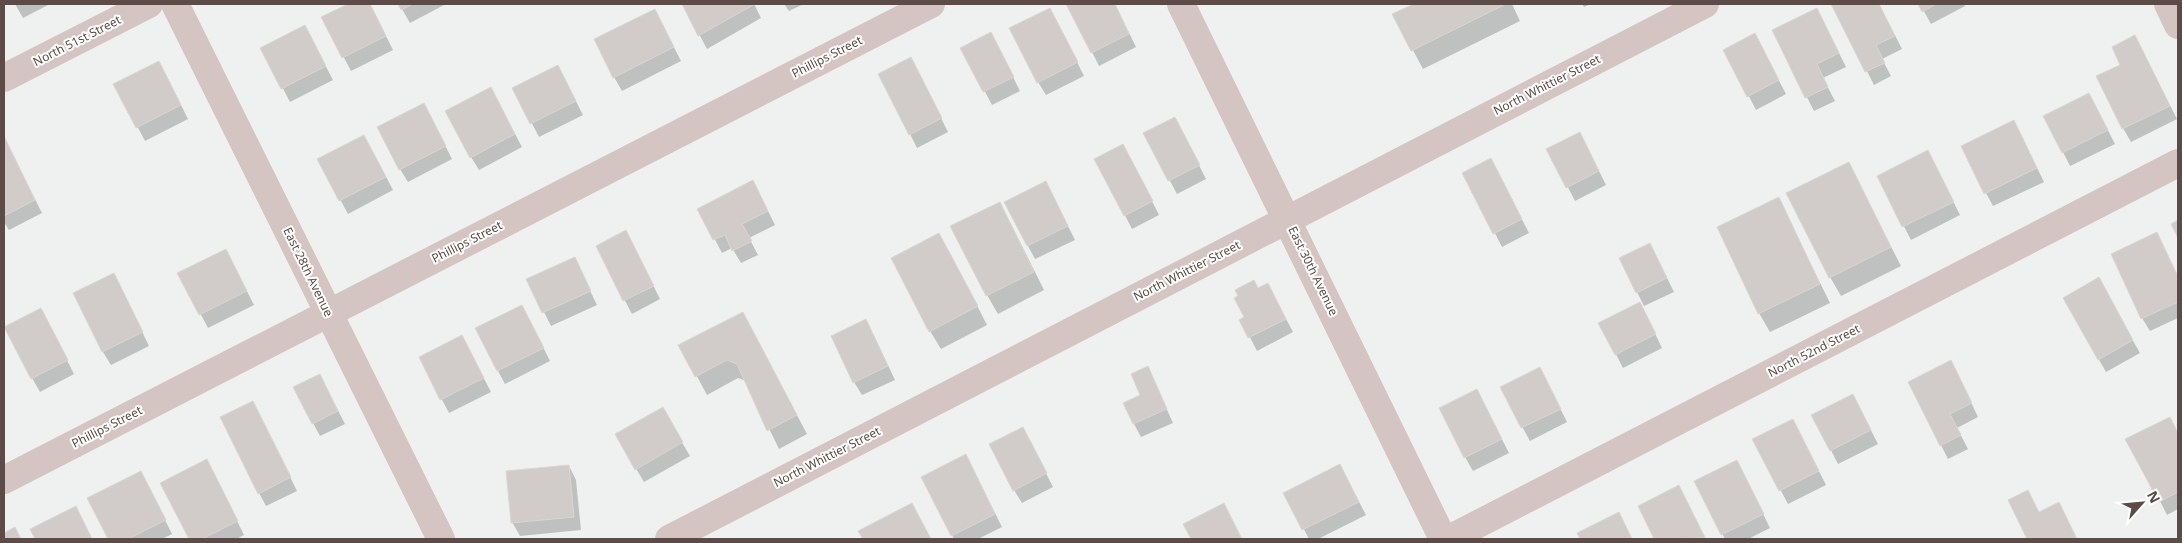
<svg xmlns="http://www.w3.org/2000/svg" width="2182" height="543" viewBox="0 0 2182 543" font-family="'Noto Sans',sans-serif">
<rect width="100%" height="100%" fill="#eff1f1"/>
<!-- shadow -->
<g fill="#0003">
<path d="M15,4h35l-27,14z"/>
<path d="M351,4h19l23,46 -42,21 -28,-53z"/>
<path d="M399,4h47l-36,19z"/>
<path d="M683,4h71l7,14 -54,31z"/>
<path d="M784,4h20l-15,7z"/>
<path d="M1068,4h47l21,43 -37,19z"/>
<path d="M1416,4h96l8,17 -97,48 -29,-54z"/>
<path d="M1582,4h9l-7,3z"/>
<path d="M1833,4h46l23,45 -20,10 9,17 -17,9z"/>
<path d="M1920,4h44l1,2 -34,18z"/>
<path d="M1057,22l27,54 -38,19 -8,-13z"/>
<path d="M1824,23l22,44 -23,11 12,23 -21,10 -41,-80z"/>
<path d="M662,24l19,37 -59,30 -8,-14z"/>
<path d="M312,40l21,40 -43,22 -28,-54z"/>
<path d="M998,47l22,44 -28,14 -30,-57z"/>
<path d="M1762,48l24,46 -30,16 -31,-60z"/>
<path d="M2142,50l35,69 -46,23 -8,-14z"/>
<path d="M918,72l30,60 -31,16 -7,-14z"/>
<path d="M166,75l22,44 -43,22 -30,-57z"/>
<path d="M565,80l18,35 -44,22 -25,-48z"/>
<path d="M498,102l24,45 -43,23 -8,-13z"/>
<path d="M2096,107l19,37 -45,22 -7,-14z"/>
<path d="M431,118l21,41 -44,23 -8,-13z"/>
<path d="M1182,132l24,47 -29,15 -32,-60z"/>
<path d="M2021,135l23,47 -51,24 -7,-13z"/>
<path d="M4,138l38,75 -33,17 -5,-8z"/>
<path d="M1587,147l19,38 -31,16 -27,-52z"/>
<path d="M372,150l21,40 -45,24 -29,-54z"/>
<path d="M1096,159h35l28,56 -27,14z"/>
<path d="M1848,163l53,103 -60,30 -11,-19z"/>
<path d="M1935,165l25,50 -49,25 -33,-64z"/>
<path d="M1464,173h34l31,60 -27,14z"/>
<path d="M760,195l15,30 -26,13 9,17 -17,8 -9,-15 -10,5 -23,-44z"/>
<path d="M1053,196l22,44 -40,19 -7,-13z"/>
<path d="M1779,199l51,104 -60,29 -11,-19z"/>
<path d="M1010,222l34,68 -46,24 -11,-19z"/>
<path d="M2157,234l21,42v42l-28,13 -8,-13z"/>
<path d="M1650,244l24,48 -30,14 -7,-14z"/>
<path d="M633,245l27,54 -28,15 -35,-67z"/>
<path d="M950,253l37,72 -46,24 -11,-18z"/>
<path d="M574,258l23,47 -46,21 -23,-46z"/>
<path d="M233,264l21,41 -46,23 -29,-55z"/>
<path d="M2098,279l42,74 -34,19 -42,-74z"/>
<path d="M121,288l28,58 -38,19 -8,-13z"/>
<path d="M1258,290l17,8 18,34 -36,19 -16,-31 4,-2z"/>
<path d="M1647,317l15,31 -39,20 -23,-45z"/>
<path d="M529,319l21,42 -45,23 -7,-13z"/>
<path d="M48,323l26,51 -34,18 -8,-14z"/>
<path d="M753,332l54,102 -28,15 -33,-68 -8,-3 -31,17 -27,-50z"/>
<path d="M873,334l22,46 -33,15 -8,-13z"/>
<path d="M469,350l22,42 -42,21 -29,-55z"/>
<path d="M1148,368l25,55 -32,14 -7,-13z"/>
<path d="M1958,375l20,42 -21,11 11,21 -20,10 -7,-14z"/>
<path d="M1547,382l20,40 -37,19 -29,-53z"/>
<path d="M327,389l18,35 -25,12 -7,-13z"/>
<path d="M1484,404l25,49 -36,18 -8,-14z"/>
<path d="M662,409l28,47 -46,26 -28,-47z"/>
<path d="M1860,409l18,35 -40,20 -25,-49z"/>
<path d="M260,416l37,75 -31,15 -7,-13z"/>
<path d="M2169,418l9,17v74l-11,6 -7,-14z"/>
<path d="M1793,420l33,65 -38,19 -34,-64z"/>
<path d="M1030,442l23,45 -31,16 -8,-13z"/>
<path d="M569,466l7,14 5,50 -61,6 -8,-14z"/>
<path d="M973,469l29,58 -24,12h-24l-32,-62z"/>
<path d="M214,474l30,61 -8,4h-46l-28,-56z"/>
<path d="M1744,475l26,53 -22,11h-23l-29,-57z"/>
<path d="M1347,479l19,36 -48,24h-9l-24,-46z"/>
<path d="M148,486l24,48 -10,5h-53l-20,-40z"/>
<path d="M1686,500l20,39h-51l-16,-32z"/>
<path d="M2009,500l30,13 27,4 11,22h-48z"/>
<path d="M919,518l11,21h-66l-4,-8z"/>
<path d="M83,521l9,18h-56l-5,-10z"/>
<path d="M1626,527l6,12h-51l-2,-5z"/>
</g>
<!-- building -->
<g fill="#d1ccc9" stroke="#dad6d3">
<path d="M348,4h22l16,32 -44,22 -21,-41z"/>
<path d="M398,4h15l-12,6z"/>
<path d="M682,4h73l-57,32z"/>
<path d="M1066,4h49l14,30 -38,19z"/>
<path d="M1414,4h92l-95,47 -19,-37z"/>
<path d="M1831,4h48l16,32 -19,9 9,18 -20,9z"/>
<path d="M1918,4h18l-14,8z"/>
<path d="M1050,8l28,54 -41,21 -28,-55z"/>
<path d="M1817,8l22,45 -22,11 11,23 -23,11 -33,-68z"/>
<path d="M655,9l19,38 -61,31 -19,-39z"/>
<path d="M305,25l21,41 -45,23 -21,-41z"/>
<path d="M991,32l23,45 -31,15 -23,-44z"/>
<path d="M1755,33l24,47 -32,17 -24,-47z"/>
<path d="M2135,35l35,71 -48,23 -26,-53 24,-11 -8,-18z"/>
<path d="M911,57l31,61 -33,17 -31,-61z"/>
<path d="M159,61l22,44 -45,23 -23,-44z"/>
<path d="M558,65l18,36 -46,23 -18,-36z"/>
<path d="M491,87l24,47 -45,24 -25,-47z"/>
<path d="M2089,93l19,37 -46,23 -19,-37z"/>
<path d="M424,103l22,43 -47,24 -22,-43z"/>
<path d="M1175,117l25,48 -32,16 -25,-48z"/>
<path d="M2014,120l23,48 -53,26 -23,-48z"/>
<path d="M1580,132l19,39 -33,17 -20,-39z"/>
<path d="M364,135l22,42 -47,24 -22,-42z"/>
<path d="M4,136l31,64 -31,16z"/>
<path d="M1123,144l30,57 -29,15 -30,-57z"/>
<path d="M1928,150l26,52 -52,25 -25,-51z"/>
<path d="M1491,158l31,61 -29,15 -31,-61z"/>
<path d="M1849,162l42,85 -62,31 -43,-85z"/>
<path d="M753,180l15,31 -26,13 10,17 -20,10 -7,-16 -12,5 -16,-31z"/>
<path d="M1046,181l22,45 -41,20 -23,-44z"/>
<path d="M1779,197l41,87 -62,30 -41,-87z"/>
<path d="M1000,202l34,70 -48,24 -36,-70z"/>
<path d="M2178,220v18l-7,-14z"/>
<path d="M626,230l28,56 -31,15 -27,-55z"/>
<path d="M2157,232l21,45v25l-37,17 -30,-65z"/>
<path d="M939,233l39,73 -49,26 -38,-74z"/>
<path d="M1650,243l17,35 -31,15 -17,-35z"/>
<path d="M226,249l21,42 -48,24 -22,-42z"/>
<path d="M575,257l16,34 -49,22 -16,-34z"/>
<path d="M114,273l29,59 -41,20 -29,-59z"/>
<path d="M2099,277l34,63 -35,20 -35,-62z"/>
<path d="M1254,280l4,8 10,-5 18,36 -38,19 -9,-18 5,-3 -10,-19 4,-2 -3,-6z"/>
<path d="M1640,302l16,32 -41,21 -17,-32z"/>
<path d="M522,305l22,43 -47,23 -22,-43z"/>
<path d="M41,308l27,52 -37,19 -27,-52z"/>
<path d="M743,312l54,103 -30,16 -30,-67 -10,-4 -32,17 -17,-32z"/>
<path d="M866,319l22,47 -35,17 -22,-47z"/>
<path d="M462,335l22,43 -44,22 -21,-43z"/>
<path d="M1951,360l21,43 -22,11 11,21 -21,11 -32,-64z"/>
<path d="M1148,366l19,43 -34,15 -10,-21 17,-8 -9,-21z"/>
<path d="M1540,367l21,42 -40,19 -21,-41z"/>
<path d="M320,374l18,37 -26,13 -19,-37z"/>
<path d="M1477,389l25,50 -38,19 -25,-50z"/>
<path d="M1853,394l18,36 -41,21 -19,-36z"/>
<path d="M253,401l38,76 -33,17 -38,-77z"/>
<path d="M663,407l20,35 -48,28 -20,-36z"/>
<path d="M2170,417l8,16v59l-19,10 -34,-63z"/>
<path d="M1793,419l26,52 -40,20 -27,-52z"/>
<path d="M1023,427l24,46 -34,18 -24,-47z"/>
<path d="M966,454l29,60 -44,22 -30,-59z"/>
<path d="M207,459l31,62 -36,18h-13l-29,-56z"/>
<path d="M1737,460l27,54 -43,21 -27,-54z"/>
<path d="M1340,464l19,38 -57,28 -19,-37z"/>
<path d="M569,465l5,52 -63,6 -5,-52z"/>
<path d="M141,471l25,49 -38,19h-20l-21,-41z"/>
<path d="M1679,485l26,53 -51,1 -16,-33z"/>
<path d="M2028,490l11,22 20,-10 18,37h-50l-19,-39z"/>
<path d="M912,503l19,36h-68l-5,-8z"/>
<path d="M1224,503l18,36h-51l-8,-15z"/>
<path d="M76,506l16,33h-57l-5,-10z"/>
<path d="M1619,512l13,27h-52l-3,-6z"/>
<path d="M15,527l6,12h-17v-6z"/>
</g>
<g fill="none" stroke-linecap="round" stroke-linejoin="round">
<!-- minor -->
<g stroke="#d4c5c3" stroke-width="28">
<path d="M175,4l266,535"/>
<path d="M1181,4l262,535"/>
<path d="M2168,4l10,21"/>
<path d="M4,78l145,-74"/>
<path d="M4,480l927,-476"/>
<path d="M669,539l1036,-535"/>
<path d="M1449,539l729,-376"/>
</g>
</g>
<g text-anchor="middle" stroke-width="4" stroke-linejoin="round" paint-order="stroke">
<!-- street labels -->
<g font-size="12" fill="#5c4b47" stroke="#fff">
<text transform="translate(77 41) rotate(-27)" y="4">North 51st Street</text>
<text transform="translate(827 57) rotate(-27)" y="4">Phillips Street</text>
<text transform="translate(1547 85) rotate(-27)" y="4">North Whittier Street</text>
<text transform="translate(467 242) rotate(-27)" y="4">Phillips Street</text>
<text transform="translate(1187 271) rotate(-27)" y="4">North Whittier Street</text>
<text transform="translate(1313 271) rotate(64)" y="4">East 30th Avenue</text>
<text transform="translate(308 272) rotate(64)" y="4">East 28th Avenue</text>
<text transform="translate(1814 351) rotate(-27)" y="4">North 52nd Street</text>
<text transform="translate(107 427) rotate(-27)" y="4">Phillips Street</text>
<text transform="translate(827 457) rotate(-27)" y="4">North Whittier Street</text>
</g>
</g>
<!-- border -->
<rect width="2182" height="543" fill="none" stroke="#5c4b47" stroke-width="10"/>
<!-- north arrow -->
<g transform="translate(2142 503) rotate(63)" stroke="#ffffff" stroke-width="4" paint-order="stroke">
<path d="M0-4L9 19L0 12L-9 19Z" fill="#5c4b47"/>
<text y="-8" font-size="14" font-weight="bold" text-anchor="middle" fill="#5c4b47">N</text>
</g>
</svg>
